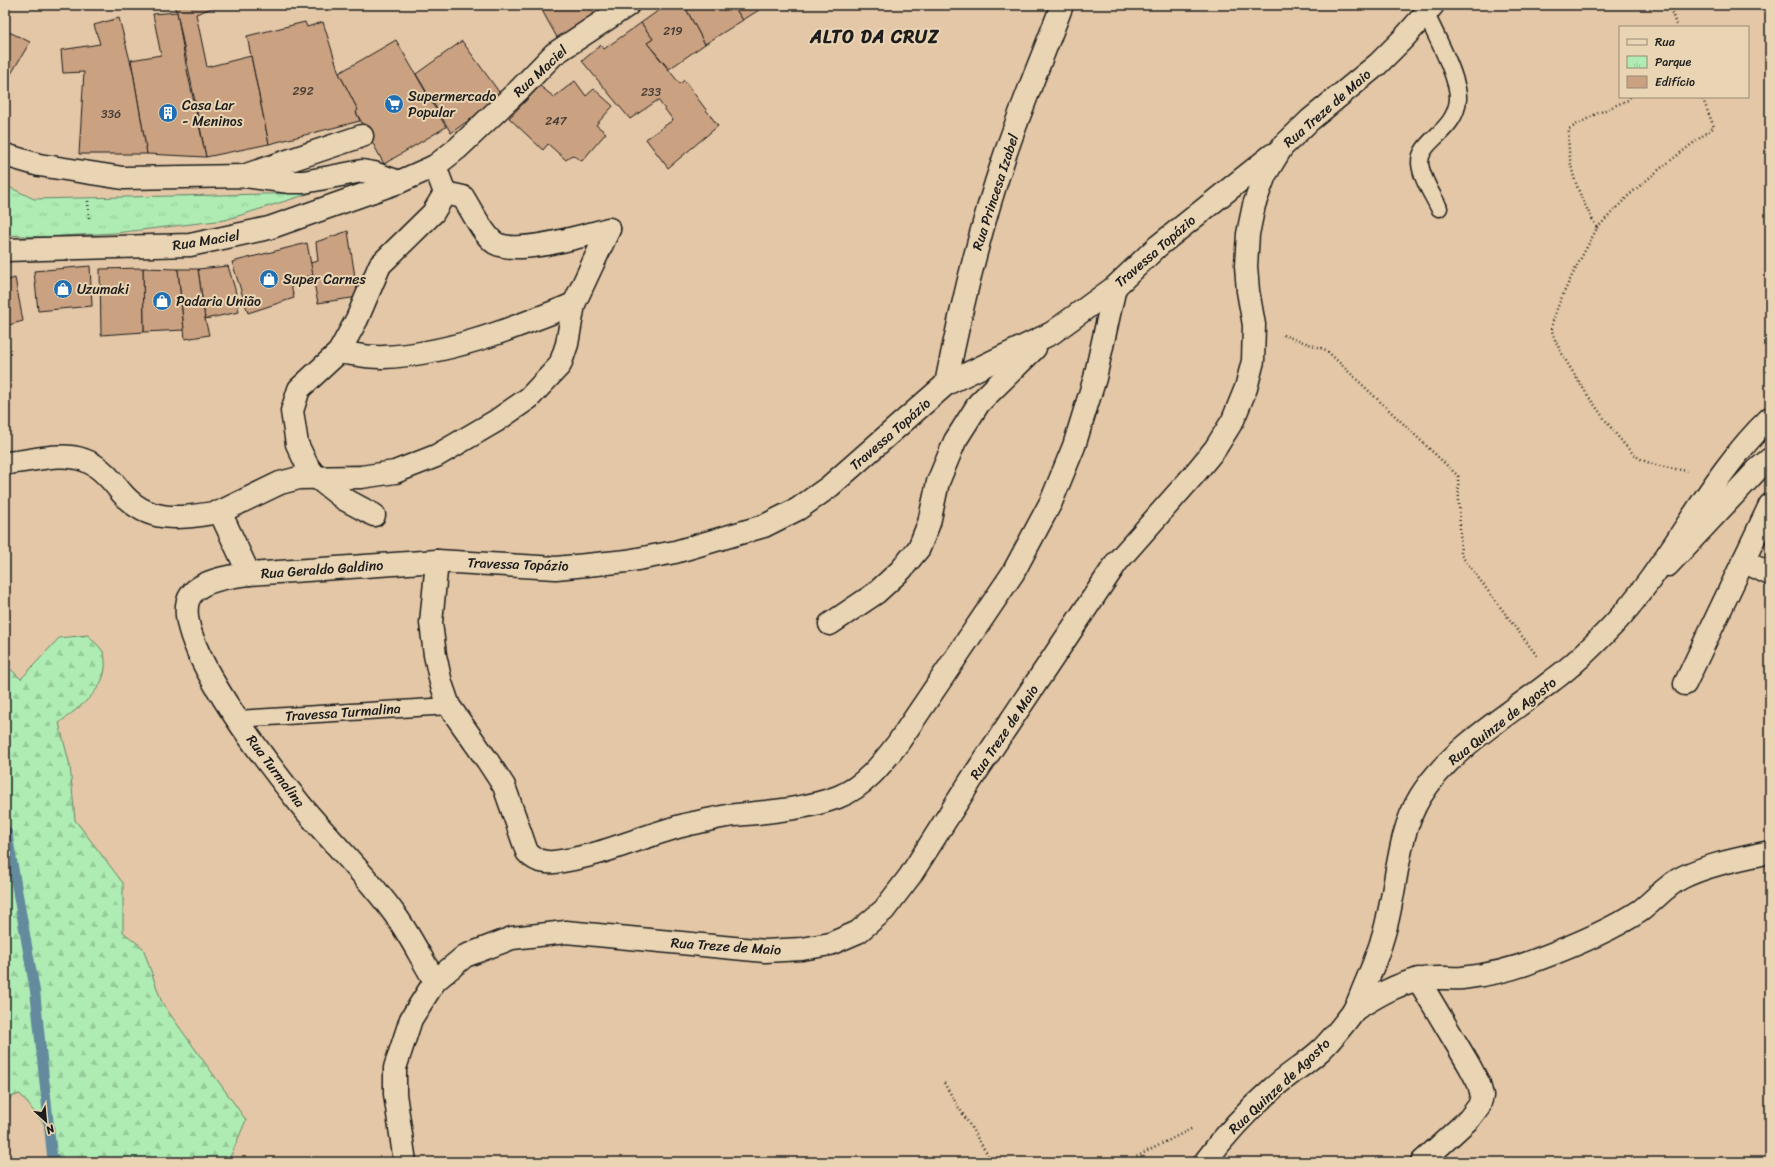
<svg xmlns="http://www.w3.org/2000/svg" width="1775" height="1167" viewBox="0 0 1775 1167" font-family="Sriracha,sans-serif">
<defs>
<pattern id="forest-firs" width="22" height="20" patternUnits="userSpaceOnUse"><rect width="22" height="20" fill="#aeecb3"/><path d="M5 1l3.5 6h-7zM16 11l3.5 6h-7z" fill="#95ca99"/></pattern>
<pattern id="park-tufts" width="24" height="20" patternUnits="userSpaceOnUse"><rect width="24" height="20" fill="#aeecb3"/><path d="M3 7l-1-3M5 7V3M7 7l1-3M15 17l-1-3M17 17v-4M19 17l1-3" fill="none" stroke="#95ca99"/></pattern>
</defs>
<rect width="100%" height="100%" fill="#e3c7a6"/>
<filter id="ink" filterUnits="userSpaceOnUse"><feTurbulence type="fractalNoise" baseFrequency=".025" numOctaves="2"/><feDisplacementMap in="SourceGraphic" scale="8" xChannelSelector="R" yChannelSelector="G"/><feConvolveMatrix kernelMatrix="1 2 1 2 8 2 1 2 1" color-interpolation-filters="sRGB"/></filter>
<g filter="url(#ink)">
<!-- forest -->
<path fill="url(#forest-firs)" stroke="#658468" d="M88,635c4,5 14,13 16,19 8,33 -24,52 -45,69l11,43 5,54 48,63v49l20,16 19,55 84,117 -18,42h-177l-6,-37 -25,-31 -15,5v-435l16,15 38,-41z"/>
<!-- park -->
<path fill="url(#park-tufts)" stroke="#658468" d="M5,185l29,14 277,-6 -86,27 -110,13 -72,4 -38,-2z"/>
<g fill="none" stroke-linecap="round" stroke-linejoin="round">
<!-- stream -->
<path stroke="#638a9d" stroke-width="10" d="M5,830l2,2 28,159 17,164 5,7"/>
</g>
<!-- building -->
<g fill="#caa181" stroke="#1c1c1c">
<path d="M173,5h47l-24,9 11,53 44,-11 18,88 -63,13 -29,-145z"/>
<path d="M539,5h80l-60,36z"/>
<path d="M666,5h18l21,39 -36,25 -22,-26 6,-4 -12,-16z"/>
<path d="M684,5h49l10,15 -38,24z"/>
<path d="M733,5h23l3,5 -16,10z"/>
<path d="M177,12l10,58 19,87 -59,-3 -16,-94 30,-5 -8,-41z"/>
<path d="M119,18l14,54 14,82h-68l5,-82 -21,1 -2,-23 39,-6 -6,-19z"/>
<path d="M305,22l2,5 16,-5 16,51 19,37 -2,2 4,9 -91,23 -22,-108z"/>
<path d="M641,23l12,16 -6,4 33,41 4,-4 34,46 -50,42 -22,-29 27,-19 -15,-20 -28,19 -48,-58 19,-16 3,4z"/>
<path d="M5,30l25,12 -25,42z"/>
<path d="M396,40l50,87 -62,37 -28,-52 2,-2 -19,-37z"/>
<path d="M462,41l40,55 -51,37 -35,-59z"/>
<path d="M575,81l11,15 8,-7 19,17 -17,19 10,8 -24,28 -10,-6 -6,5 -18,-16 -5,6 -34,-32 31,-32 14,11z"/>
<path d="M348,231l10,66 -40,6 -8,-40 8,-2 -2,-19z"/>
<path d="M307,243l6,32 -23,7 4,16 -46,15 -16,-51z"/>
<path d="M90,266l2,40 -54,5 -4,-40z"/>
<path d="M228,266l7,23 4,23 -34,7 -7,-50z"/>
<path d="M143,268l35,1 6,61 -40,2z"/>
<path d="M143,268l1,64 -43,3 -1,-66z"/>
<path d="M178,269h20l7,50 4,16 -24,4z"/>
<path d="M15,278l8,43 -18,5v-45z"/>
</g>
<g fill="none" stroke-linecap="round" stroke-linejoin="round">
<!-- service casing -->
<g stroke="#1c1c1c" stroke-width="19">
<g id="service">
<path d="M1426,14c9,20 33,64 32,85 -2,33 -39,41 -38,64 1,15 13,32 19,45"/>
<path d="M237,719l212,-13"/>
</g>
</g>
<!-- minor casing -->
<g stroke="#1c1c1c" stroke-width="25">
<g id="minor">
<path d="M5,155l34,10 84,13 122,-2 45,6h14l58,-11 12,2 25,9"/>
<path d="M249,174l113,-38"/>
<path d="M445,193l18,4c7,11 21,39 32,46 22,13 89,-8 114,-14"/>
<path d="M339,352c14,2 31,6 45,5 67,-3 129,-29 190,-53"/>
<path d="M946,384c15,-76 33,-152 58,-226 17,-51 39,-102 58,-153"/>
<path d="M5,463c25,-1 55,-12 79,-3 15,5 27,19 37,32 27,33 61,26 99,20l29,62 188,-13 119,7 71,-7 48,-9 89,-26 34,-17 31,-22 117,-103 106,-51 63,-46 43,-41 114,-91"/>
<path d="M220,512l60,-29 19,-5 62,-1 34,-5 41,-16 60,-35 33,-23 31,-33 7,-21 7,-40 35,-75"/>
<path d="M374,515l-30,-16 -28,-22 -9,-12 -10,-21 -5,-33 7,-22 40,-37 18,-33 23,-54 53,-52 12,-20 -10,-27"/>
<path d="M437,561l-6,62 4,32 6,28 8,23 38,54 17,26 23,66c7,8 16,11 27,10 47,-5 89,-27 135,-38 12,-2 25,-6 38,-8 37,-4 76,-6 111,-19 26,-10 44,-33 60,-54l115,-170 38,-71 23,-56 21,-68 20,-91"/>
<path d="M1743,561l27,13"/>
<path d="M1668,565l89,-95 13,-11"/>
<path d="M249,574c-18,2 -55,7 -61,27 -14,44 84,168 112,203 31,38 67,71 96,112 15,21 26,44 39,65"/>
<path d="M830,624l46,-31 25,-23 18,-22 10,-25 9,-41 17,-41 24,-38 56,-55"/>
<path d="M1685,684l85,-179"/>
<path d="M1418,979l51,86 10,19 3,12 -3,10 -10,13 -47,43"/>
<path d="M1354,1010c20,-12 40,-25 63,-30 14,-4 31,-1 45,-2 26,-3 50,-8 74,-18 35,-13 72,-28 104,-49 14,-10 26,-26 43,-34 27,-13 57,-18 87,-25"/>
<path d="M405,1162l-10,-68v-26l16,-49 24,-38 30,-25 47,-18 54,-6 199,19 37,-2 28,-5 28,-12 26,-22 26,-34 65,-102 142,-212 75,-85 23,-28 18,-29 13,-32 7,-27 1,-36 -6,-34 -2,-25 2,-32 6,-29 11,-30 17,-28 28,-27 68,-56 25,-25 30,-34"/>
</g>
</g>
<!-- tertiary casing -->
<g stroke="#1c1c1c" stroke-width="25">
<path id="tertiary" d="M1205,1162c20,-27 43,-52 68,-74 16,-14 34,-25 49,-39 11,-11 22,-25 31,-37 5,-8 8,-18 12,-27 11,-25 20,-50 25,-77 8,-37 10,-78 30,-111 30,-49 89,-82 133,-117 22,-16 42,-36 60,-55 60,-64 94,-147 157,-207"/>
</g>
<!-- secondary casing -->
<g stroke="#1c1c1c" stroke-width="25">
<path id="secondary" d="M5,250l185,-5 79,-17 130,-46 36,-16 23,-18 63,-60 33,-34 74,-49"/>
</g>
<!-- path -->
<g stroke="#1c1c1c" stroke-width="2.5" stroke-dasharray="1 3" stroke-linecap="butt">
<path d="M1669,5l8,22"/>
<path d="M1630,97l-2,3 -32,14 -27,15c-3,39 10,66 28,99 -10,20 -47,84 -45,102 2,20 67,114 84,126 14,10 34,12 51,15"/>
<path d="M88,201l1,17"/>
<path d="M1597,228l32,-33 32,-27 53,-41 -12,-30"/>
<path d="M1283,335l43,15 132,126 3,79 76,101"/>
<path d="M944,1083l48,79"/>
<path d="M1126,1162l67,-34"/>
</g>
<!-- service -->
<use href="#service" stroke="#e9d4b3" stroke-width="16"/>
<!-- minor -->
<use href="#minor" stroke="#e9d4b3" stroke-width="22"/>
<!-- tertiary -->
<use href="#tertiary" stroke="#e9d4b3" stroke-width="22"/>
<!-- secondary -->
<use href="#secondary" stroke="#e9d4b3" stroke-width="22"/>
</g>
</g>
<!-- icons -->
<defs>
<g id="supermarket-disc" transform="scale(1)"><circle r="9.5" fill="#1f6fb2" stroke="#e9d4b3"/><path d="M-6-5.5h2.5l.6 2H6L4.5 2H-2.5L-4.4-4H-6ZM-1.5 3.2a1.3 1.3 0 1 0 .1 0ZM3 3.2a1.3 1.3 0 1 0 .1 0Z" fill="#fff"/></g>
<g id="building-disc" transform="scale(1)"><circle r="9.5" fill="#1f6fb2" stroke="#e9d4b3"/><path d="M-4-6H4V6H1V3H-1V6H-4ZM-2.5-4.3h1.7v1.8h-1.7ZM.8-4.3h1.7v1.8H.8ZM-2.5-1h1.7V.8h-1.7ZM.8-1h1.7V.8H.8Z" fill="#fff"/></g>
<g id="shop-disc" transform="scale(1)"><circle r="9.5" fill="#1f6fb2" stroke="#e9d4b3"/><path d="M-5-2.5h2.3a2.7 3.5 0 0 1 5.4 0H5L5.5 6h-11ZM-1.5-2.5h3a1.5 2.3 0 0 0-3 0Z" fill="#fff"/></g>
</defs>
<g fill-rule="evenodd">
<use href="#supermarket-disc" x="394" y="104"/>
<use href="#building-disc" x="168" y="113"/>
<use href="#shop-disc" x="269" y="279"/>
<use href="#shop-disc" x="63" y="289"/>
<use href="#shop-disc" x="162" y="301"/>
</g>
<g text-anchor="middle" stroke-width="4" stroke-linejoin="round" paint-order="stroke">
<!-- number labels -->
<g font-size="12" fill="#483d35">
<text x="673" y="35">219</text>
<text x="303" y="95">292</text>
<text x="651" y="96">233</text>
<text x="111" y="118">336</text>
<text x="556" y="125">247</text>
</g>
<!-- street labels -->
<g font-size="14" fill="#1c1c1c" stroke="#e9d4b3">
<text transform="translate(540 71) rotate(-43)" y="5">Rua Maciel</text>
<text transform="translate(1327 108) rotate(-41)" y="5">Rua Treze de Maio</text>
<text transform="translate(995 192) rotate(-72)" y="5">Rua Princesa Izabel</text>
<text transform="translate(206 240) rotate(-9)" y="5">Rua Maciel</text>
<text transform="translate(1155 251) rotate(-41)" y="5">Travessa Topázio</text>
<text transform="translate(890 434) rotate(-41)" y="5">Travessa Topázio</text>
<text transform="translate(518 564) rotate(2)" y="5">Travessa Topázio</text>
<text transform="translate(322 569) rotate(-4)" y="5">Rua Geraldo Galdino</text>
<text transform="translate(343 712) rotate(-4)" y="5">Travessa Turmalina</text>
<text transform="translate(1502 721) rotate(-38)" y="5">Rua Quinze de Agosto</text>
<text transform="translate(1004 732) rotate(-56)" y="5">Rua Treze de Maio</text>
<text transform="translate(276 771) rotate(53)" y="5">Rua Turmalina</text>
<text transform="translate(726 946) rotate(4)" y="5">Rua Treze de Maio</text>
<text transform="translate(1279 1086) rotate(-43)" y="5">Rua Quinze de Agosto</text>
</g>
<!-- poi labels -->
<g font-size="14" fill="#1c1c1c" stroke="#e9d4b3" text-anchor="start">
<text x="408" y="101">Supermercado<tspan x="408" dy="16">Popular</tspan></text>
<text x="182" y="110">Casa Lar<tspan x="182" dy="16">- Meninos</tspan></text>
<text x="283" y="284">Super Carnes</text>
<text x="77" y="294">Uzumaki</text>
<text x="176" y="306">Padaria União</text>
</g>
<!-- district labels -->
<g font-size="18" font-weight="bold" letter-spacing="1" fill="#1c1c1c" stroke="#e9d4b3">
<text x="875" y="43">ALTO DA CRUZ</text>
</g>
</g>
<!-- margin -->
<rect width="1775" height="1167" fill="none" stroke="#e9d4b3" stroke-width="20"/>
<rect x="10" y="10" width="1755" height="1147" fill="none" stroke="#1c1c1c" stroke-width="1.5" filter="url(#ink)"/>
<!-- legend -->
<rect x="1619" y="26" width="130" height="72" fill="#e9d4b3" stroke="#978a77"/>
<rect x="1627" y="39" width="20" height="6" fill="#e9d4b3" stroke="#978a77"/>
<text x="1655" y="46" font-size="12" fill="#1c1c1c">Rua</text>
<rect x="1627" y="56" width="20" height="12" fill="url(#park-tufts)" stroke="#978a77"/>
<text x="1655" y="66" font-size="12" fill="#1c1c1c">Parque</text>
<rect x="1627" y="76" width="20" height="12" fill="#caa181" stroke="#978a77"/>
<text x="1655" y="86" font-size="12" fill="#1c1c1c">Edifício</text>
<!-- north arrow -->
<g transform="translate(46 1121) rotate(153)" stroke="#e9d4b3" stroke-width="3" paint-order="stroke">
<path d="M0-3L7 15L0 10L-7 15Z" fill="#1c1c1c"/>
<text y="-6" font-size="11" font-weight="bold" text-anchor="middle" fill="#1c1c1c">N</text>
</g>
</svg>
